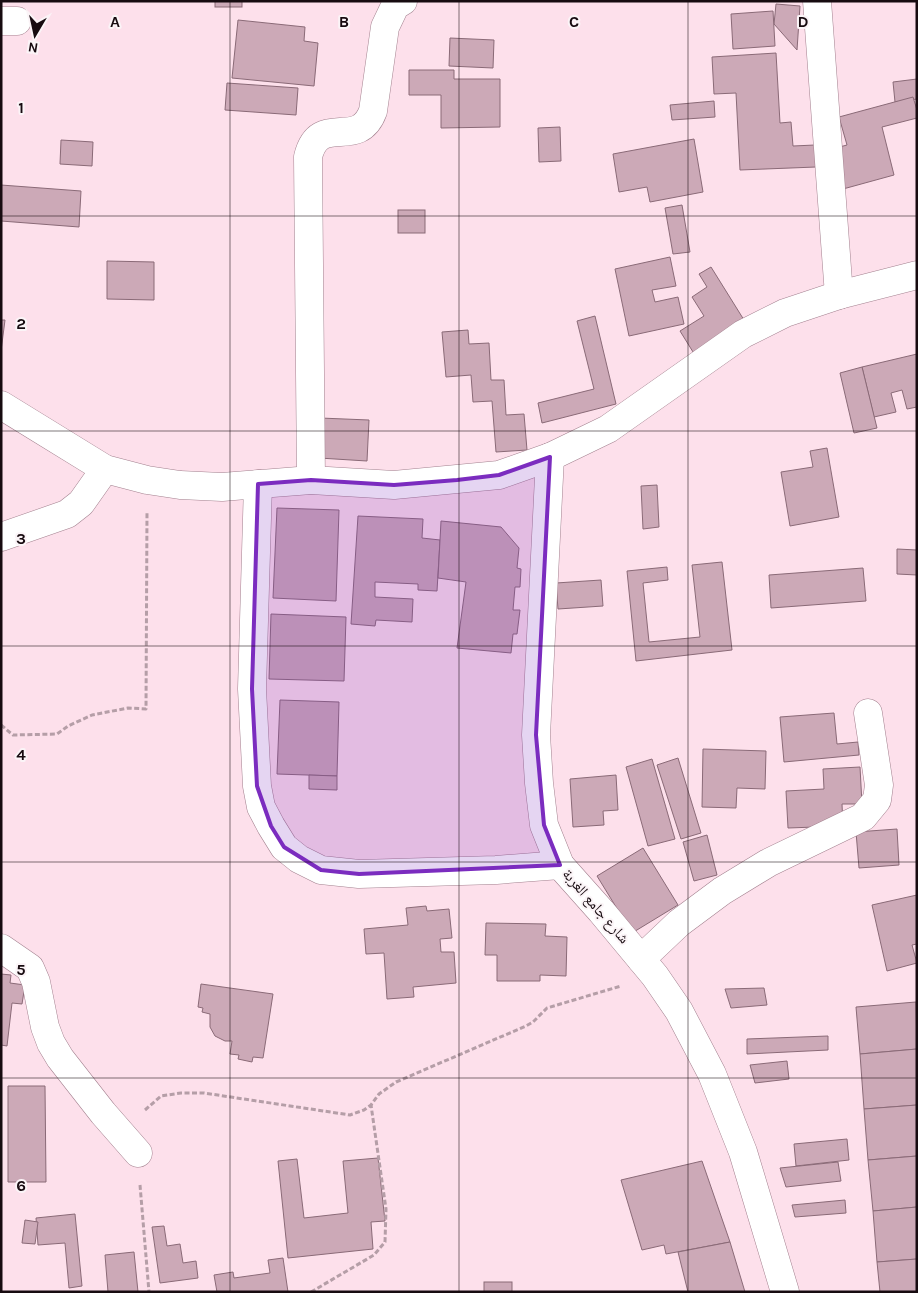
<svg xmlns="http://www.w3.org/2000/svg" width="918" height="1293" viewBox="0 0 918 1293" font-family="Karla,'Noto Naskh Arabic',sans-serif">
<rect width="100%" height="100%" fill="#fde0eb"/>
<!-- building -->
<g fill="#cca9b7" stroke="#8a6a77">
<rect x="215" y="1" width="27" height="6"/>
<path d="M776,4l24,2 -3,44 -23,-26z"/>
<path d="M773,11l2,35 -42,3 -2,-35z"/>
<path d="M238,20l67,7 -1,14 14,2 -4,43 -82,-8z"/>
<path d="M450,38l44,2 -1,28 -44,-2z"/>
<path d="M776,53l4,70 11,-1 2,24 22,-1 1,22 -76,3 -4,-77 -22,1 -2,-37z"/>
<path d="M409,70h45v9h46v48l-59,1v-33h-32z"/>
<path d="M917,79v20l-22,3 -2,-20z"/>
<path d="M227,83l71,5 -2,27 -71,-5z"/>
<path d="M913,97l4,13v8l-35,9 12,48 -51,14 -11,-40 15,-4 -8,-28z"/>
<path d="M714,101l1,16 -43,3 -2,-15z"/>
<path d="M560,127l1,34 -22,1 -1,-34z"/>
<path d="M694,139l9,53 -53,10 -3,-15 -28,5 -6,-38z"/>
<path d="M61,140l32,2 -1,24 -32,-2z"/>
<path d="M1,185l80,6 -2,36 -78,-6z"/>
<path d="M682,205l8,47 -17,2 -8,-46z"/>
<rect x="398" y="210" width="27" height="23"/>
<path d="M670,257l6,29 -24,4 3,12 23,-5 6,27 -55,12 -14,-67z"/>
<path d="M107,261l47,1v38l-47,-1z"/>
<path d="M711,267l38,61 -51,32 -18,-29 24,-15 -12,-19 15,-10 -8,-13z"/>
<path d="M595,316l21,88 -74,19 -4,-20 56,-14 -17,-68z"/>
<path d="M1,320h4l-4,31z"/>
<path d="M468,330l1,14 20,-1 2,37h13l2,35 18,-1 3,36 -31,2 -4,-51 -19,1 -2,-27 -25,2 -4,-45z"/>
<path d="M917,354v53l-10,2 -5,-19 -11,3 5,19 -22,5 -12,-50z"/>
<path d="M862,367l15,61 -23,5 -14,-60z"/>
<path d="M320,418l49,2 -2,41 -48,-3z"/>
<path d="M827,448l12,69 -49,9 -9,-54 32,-5 -3,-16z"/>
<path d="M657,485l2,42 -16,2 -2,-43z"/>
<path d="M277,508l62,2 -3,91 -63,-3z"/>
<path d="M358,516l65,3 -1,19 18,2 -3,51 -19,-1v-6l-43,-2v15l38,2 -1,23 -36,-2 -1,6 -24,-2z"/>
<path d="M441,521l60,6 18,21 -2,20 4,1 -1,18h-5l-2,23h7l-3,24h-4l-2,19 -54,-5 9,-66 -28,-4z"/>
<path d="M897,549l20,1v25l-20,-1z"/>
<path d="M722,562l10,88 -96,11 -9,-90 40,-4 1,13 -25,3 6,59 51,-5 -8,-72z"/>
<path d="M863,568l3,33 -95,7 -2,-33z"/>
<path d="M601,580l2,26 -45,3 -2,-26z"/>
<path d="M271,614l75,3 -2,64 -75,-2z"/>
<path d="M280,700l59,2 -2,74 -60,-2z"/>
<path d="M834,713l3,31 21,-2 1,13 -75,7 -4,-45z"/>
<path d="M703,749l63,2 -1,38 -28,-1 -1,20 -34,-1z"/>
<path d="M678,758l23,75 -20,6 -24,-74z"/>
<path d="M652,759l23,80 -27,7 -22,-79z"/>
<path d="M860,767l2,37h-20l1,22 -55,2 -2,-37 38,-2 -1,-20z"/>
<path d="M309,775l28,1v14l-28,-1z"/>
<path d="M616,775l2,35 -15,1 1,14 -31,2 -3,-48z"/>
<path d="M897,829l2,36 -40,3 -3,-36z"/>
<path d="M707,835l10,40 -23,6 -11,-39z"/>
<path d="M643,848l35,57 -46,28 -35,-57z"/>
<path d="M917,895v49l-5,1 5,18 -30,8 -15,-66z"/>
<path d="M426,906l1,5 22,-2 3,29 -12,1 1,13h13l2,31 -43,4 1,10 -27,2 -3,-46 -18,1 -2,-25 44,-4 -2,-17z"/>
<path d="M486,923l60,1 -1,12 22,1 -1,39 -26,-1v6h-43v-26h-12z"/>
<path d="M1,974l10,1 -1,8 15,2 -3,19 -10,-1 -5,43 -6,-1z"/>
<path d="M201,984l72,10 -10,64 -10,-1 -1,5 -14,-3 1,-4 -9,-1 2,-13h-7l-10,-5 -5,-9v-13l-8,-2 1,-4 -5,-1z"/>
<path d="M764,988l3,17 -36,3 -6,-19z"/>
<path d="M916,1002l1,47 -57,5 -4,-47z"/>
<path d="M828,1036v14l-81,4v-15z"/>
<path d="M917,1049v56l-53,4 -4,-55z"/>
<path d="M787,1061l2,18 -34,4 -5,-18z"/>
<path d="M8,1086h37l1,96h-38z"/>
<path d="M917,1105v51l-49,4 -4,-51z"/>
<path d="M847,1139l2,21 -53,6 -2,-22z"/>
<path d="M917,1156v51l-44,4 -5,-51z"/>
<path d="M378,1158l7,63 -14,1 2,27 -85,9 -10,-97 19,-2 7,59 44,-5 -5,-52z"/>
<path d="M702,1161l28,81 -64,12 -2,-9 -22,5 -21,-70z"/>
<path d="M838,1162l3,19 -55,6 -6,-19z"/>
<path d="M845,1200l1,13 -51,4 -3,-12z"/>
<path d="M917,1207v52l-40,3 -4,-51z"/>
<path d="M75,1214l7,72 -13,2 -4,-45 -27,2 -2,-27z"/>
<path d="M25,1220l13,2 -3,22 -13,-1z"/>
<path d="M164,1226l3,20 13,-2 3,19 13,-2 2,17 -38,5 -8,-56z"/>
<path d="M730,1242l15,50h-57l-10,-40z"/>
<path d="M134,1252l4,40h-30l-3,-37z"/>
<path d="M283,1258l5,34h-71l-3,-17 19,-3 1,6 36,-5 -2,-13z"/>
<path d="M917,1259v33h-37l-3,-30z"/>
<rect x="484" y="1282" width="28" height="10"/>
</g>
<g fill="none" stroke-linecap="round" stroke-linejoin="round">
<!-- minor casing -->
<g stroke="#a3818f" stroke-width="29">
<g id="minor">
<path d="M817,1l22,294"/>
<path d="M1,21h16"/>
<path d="M1,405l104,64 42,11 33,5 42,2 89,-7 83,5 105,-10 51,-18 58,-28 135,-95 42,-21 54,-18 78,-20"/>
<path d="M550,457l-14,278 3,48 5,42 16,40 41,46 54,65 24,35 33,63 31,78 42,140"/>
<path d="M311,480l-3,-323c11,-46 50,-5 65,-46l12,-84 10,-21 8,-5"/>
<path d="M258,484l-6,205 5,97 4,21 10,19 13,21 15,12 22,11 38,4 137,-4 64,-5"/>
<path d="M1,537l66,-23 14,-11 24,-34"/>
<path d="M1,948l29,20 6,14 9,45 6,16 9,15 43,55 35,40"/>
<path d="M641,959l38,-36 43,-32 46,-28 95,-46 14,-17 2,-15 -11,-72"/>
</g>
</g>
<!-- path -->
<g stroke="#b59ea7" stroke-width="3" stroke-dasharray="5 2.5" stroke-linecap="butt">
<path d="M1,725l12,10 44,-1 11,-8 24,-11 36,-7 18,1 1,-197"/>
<path d="M145,1110l16,-14 20,-3h23l146,22 14,-5 7,-5 8,-11 17,-12 130,-56 7,-4 14,-14 74,-22"/>
<path d="M140,1185l9,107"/>
<path d="M311,1292l63,-37 11,-13 1,-33 -15,-104"/>
</g>
<!-- minor -->
<use href="#minor" stroke="#fff" stroke-width="28"/>
</g>
<!-- marked area -->
<path fill="#7b2cbf" fill-opacity="0.2" stroke="#7b2cbf" stroke-width="4" stroke-linejoin="round" d="M550,457l-14,278 8,90 16,40 -201,9 -38,-4 -37,-23 -13,-21 -14,-40 -5,-97 6,-205 53,-4 83,5 63,-5 42,-5z"/>
<!-- grid -->
<path fill="none" stroke="#170b10" stroke-width="1" stroke-opacity="0.55" d="M230,1v1291M459,1v1291M688,1v1291M1,216h916M1,431h916M1,646h916M1,862h916M1,1078h916"/>
<g text-anchor="middle" stroke-width="4" stroke-linejoin="round" paint-order="stroke">
<!-- street labels -->
<g font-size="15" fill="#170b10" stroke="#fbf4f7">
<text transform="translate(596 906) rotate(49)" y="5">شارع جامع الغربة</text>
</g>
</g>
<g font-size="16" text-anchor="middle" font-weight="bold" fill="#170b10" stroke="#fbf4f7" stroke-width="4" stroke-linejoin="round" paint-order="stroke">
<text x="115" y="27">A</text>
<text x="344" y="27">B</text>
<text x="574" y="27">C</text>
<text x="803" y="27">D</text>
<text x="21" y="113">1</text>
<text x="21" y="329">2</text>
<text x="21" y="544">3</text>
<text x="21" y="760">4</text>
<text x="21" y="975">5</text>
<text x="21" y="1191">6</text>
</g>
<!-- border -->
<rect width="918" height="1293" fill="none" stroke="#170b10" stroke-width="5"/>
<!-- north arrow -->
<g transform="translate(35 35) rotate(189)" stroke="#fbf4f7" stroke-width="4" paint-order="stroke">
<path d="M0-4L9 19L0 12L-9 19Z" fill="#170b10"/>
<text y="-8" font-size="14" font-weight="bold" text-anchor="middle" fill="#170b10">N</text>
</g>
</svg>
